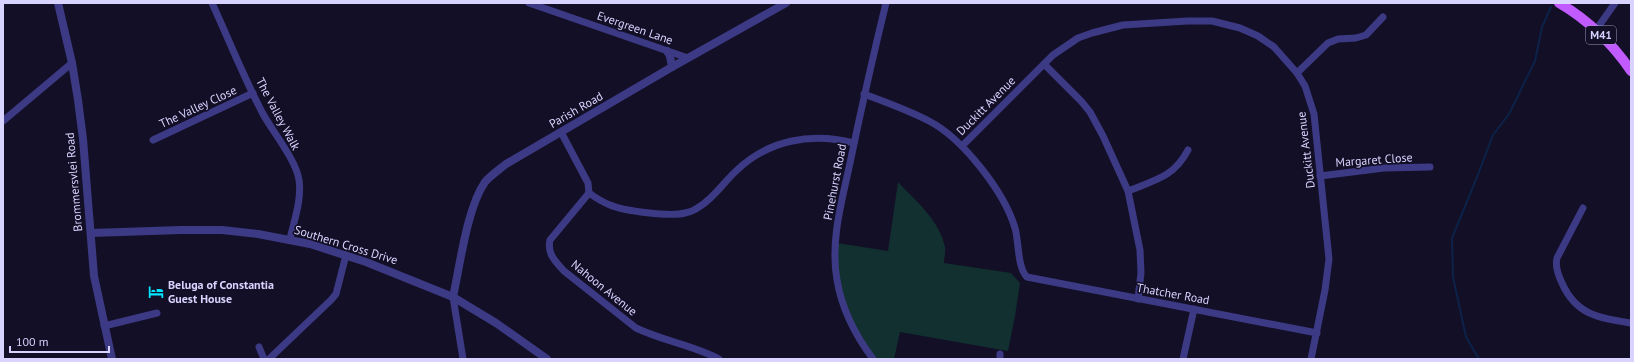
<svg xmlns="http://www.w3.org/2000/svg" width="1634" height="362" viewBox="0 0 1634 362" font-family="'PT Sans',sans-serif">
<rect width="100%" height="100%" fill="#130f26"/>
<!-- green -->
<path fill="#12302f" d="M898,182c17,18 42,39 47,65 1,5 -1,11 -1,16l67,10 9,10 -5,33 -7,35 -108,-19 -6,27h-18l-24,-35 -13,-45 -2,-36 51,8z"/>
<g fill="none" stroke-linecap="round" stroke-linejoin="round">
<!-- stream -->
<path stroke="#0c2248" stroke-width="2" d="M1479,359l-13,-22 -13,-60 -1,-39 25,-61 16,-42 16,-21 26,-53 7,-34 9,-20"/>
<!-- minor -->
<g stroke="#3d3a85" stroke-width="7">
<path d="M212,3c17,37 32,75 51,111 10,18 33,46 36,66 3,19 -5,41 -9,59"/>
<path d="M529,3l159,55"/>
<path d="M1596,30l19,-27"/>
<path d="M1044,64l37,37 9,11 13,24 25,55 12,59 1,23 -3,26"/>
<path d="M1297,73l31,-30 10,-4 18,-1 10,-3 17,-18"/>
<path d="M864,94c21,8 44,16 65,27 33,17 75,70 86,107 4,13 2,39 12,49l290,56"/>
<path d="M3,121l69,-58"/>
<path d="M561,132l27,51 1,10"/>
<path d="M153,140l100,-47"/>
<path d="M962,146l91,-91 25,-17 14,-5 31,-8 64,-4h25l28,7 18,8 16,11 23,26 8,13 9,28 15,145 -4,31 -14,69"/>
<path d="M1320,176l64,-8 46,-1"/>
<path d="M1128,191c27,-11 46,-14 60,-41"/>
<path d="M589,193c7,5 13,9 21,12 14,6 60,12 75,8 5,-1 10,-3 14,-6 15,-9 24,-24 37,-36 32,-31 75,-39 118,-28"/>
<path d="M589,193l-39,47c-3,14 5,21 14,31l72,57c27,13 57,17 83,31"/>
<path d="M1583,208l-26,50c-2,8 1,17 5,25 14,32 37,35 69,40"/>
<path d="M453,297l10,62"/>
<path d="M104,326l53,-13"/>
<path d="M259,347l5,12"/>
<path d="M269,359l62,-59 5,-6 10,-39"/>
<path d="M873,359c-18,-24 -31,-49 -36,-79 -7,-39 5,-79 13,-117 11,-53 23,-107 36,-160"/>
<path d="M1000,359v-5"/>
<path d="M1183,359l11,-50"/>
</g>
<!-- tertiary -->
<g stroke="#3d3a85" stroke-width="8">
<path d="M58,3l14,60 6,37 5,39 11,137 18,83"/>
<path d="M667,51l3,5 2,11"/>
<path d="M91,233l90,-3h41l36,4 52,10 56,18 87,35 43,26 51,36"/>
<path d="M453,297c7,-32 14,-89 32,-115 6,-7 14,-12 21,-18l166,-97 114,-64"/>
</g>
<!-- primary -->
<path stroke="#c25bff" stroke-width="10" d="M1559,3c28,16 54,41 72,68"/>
</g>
<!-- icons -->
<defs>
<g id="hotel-bare" transform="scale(1.2)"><path d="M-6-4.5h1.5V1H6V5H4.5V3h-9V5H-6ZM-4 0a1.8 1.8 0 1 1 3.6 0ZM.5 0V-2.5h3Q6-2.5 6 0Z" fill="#00e5ff" stroke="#130f26" stroke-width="2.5" paint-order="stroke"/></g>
</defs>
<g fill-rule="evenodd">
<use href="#hotel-bare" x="156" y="292"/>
</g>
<g text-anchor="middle" stroke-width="3.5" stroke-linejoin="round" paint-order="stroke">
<!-- shield labels -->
<rect fill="#130f26" stroke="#9e99be" stroke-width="1" x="1586" y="26" width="30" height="18" rx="3"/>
<g font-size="11" font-weight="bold" fill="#d9d4ff">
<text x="1601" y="39">M41</text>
</g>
<!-- street labels -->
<g font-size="12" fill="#d9d4ff" stroke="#130f26">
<text transform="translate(635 28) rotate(19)" y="4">Evergreen Lane</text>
<text transform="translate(986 106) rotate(-45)" y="4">Duckitt Avenue</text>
<text transform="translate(198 107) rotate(-25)" y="4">The Valley Close</text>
<text transform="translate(576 110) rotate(-30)" y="4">Parish Road</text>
<text transform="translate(278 114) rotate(62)" y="4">The Valley Walk</text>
<text transform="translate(1306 150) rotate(-97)" y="4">Duckitt Avenue</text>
<text transform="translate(1374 160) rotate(-4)" y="4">Margaret Close</text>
<text transform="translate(74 182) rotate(-95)" y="4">Brommersvlei Road</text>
<text transform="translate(835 182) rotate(-79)" y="4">Pinehurst Road</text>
<text transform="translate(346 245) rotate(17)" y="4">Southern Cross Drive</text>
<text transform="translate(604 288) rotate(39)" y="4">Nahoon Avenue</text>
<text transform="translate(1173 294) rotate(10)" y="4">Thatcher Road</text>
</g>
<!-- poi labels -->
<g font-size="12" font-weight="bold" fill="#d9d4ff" stroke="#130f26" text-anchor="start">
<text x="168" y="289">Beluga of Constantia<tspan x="168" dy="14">Guest House</tspan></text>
</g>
</g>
<!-- border -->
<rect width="1634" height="362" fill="none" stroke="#d9d4ff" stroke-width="8"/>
<!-- scale -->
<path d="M10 346v6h99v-6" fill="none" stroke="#d9d4ff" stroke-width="2"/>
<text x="16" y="346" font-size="12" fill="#d9d4ff" stroke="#130f26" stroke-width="3" paint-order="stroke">100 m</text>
</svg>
